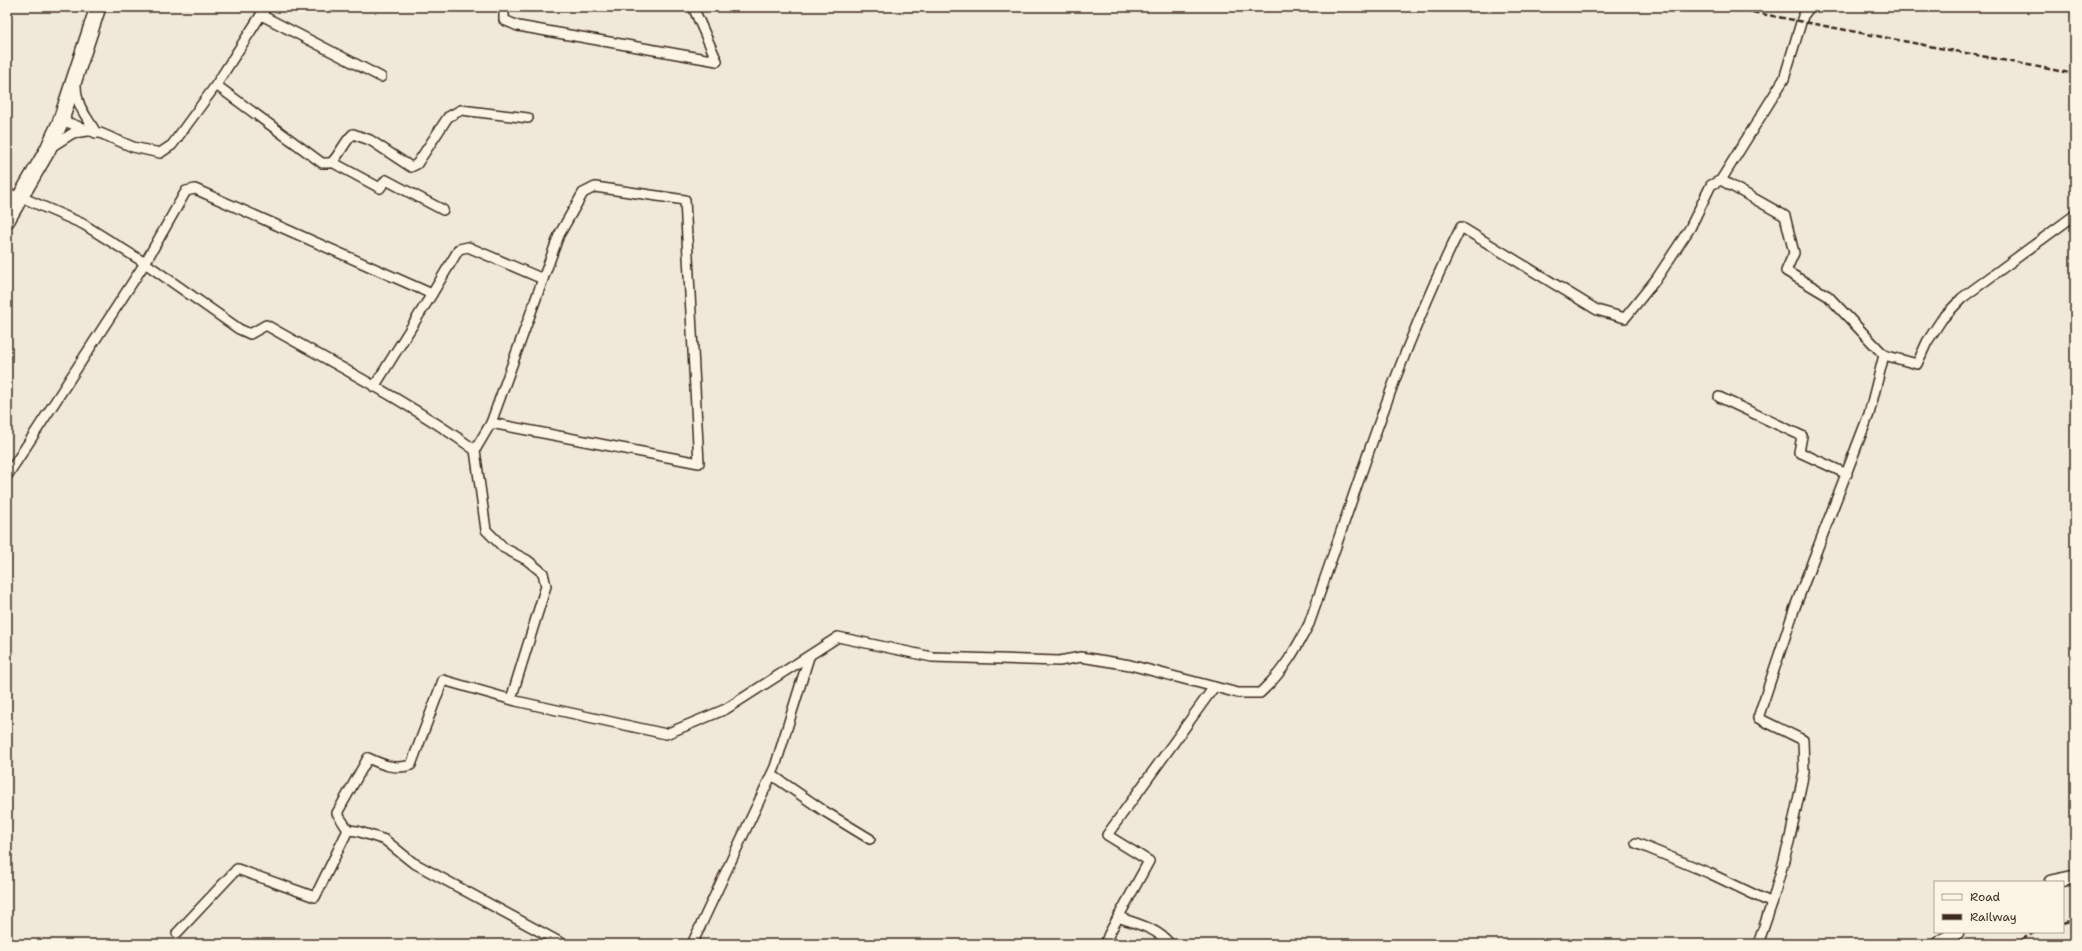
<svg xmlns="http://www.w3.org/2000/svg" width="2082" height="951" viewBox="0 0 2082 951" font-family="'Shantell Sans',sans-serif">
<rect width="100%" height="100%" fill="#f0e9d9"/>
<filter id="ink" filterUnits="userSpaceOnUse"><feTurbulence type="fractalNoise" baseFrequency=".025" numOctaves="2"/><feDisplacementMap in="SourceGraphic" scale="8" xChannelSelector="R" yChannelSelector="G"/><feConvolveMatrix kernelMatrix="1 2 1 2 8 2 1 2 1" color-interpolation-filters="sRGB"/></filter>
<g filter="url(#ink)">
<g fill="none" stroke-linecap="round" stroke-linejoin="round">
<!-- street casing -->
<g stroke="#3b2a1e" stroke-width="12">
<g id="street">
<path d="M504,7v13l14,6 199,35"/>
<path d="M693,7l24,54"/>
<path d="M261,15l120,62"/>
<path d="M216,85l106,78h9c9,-8 13,-21 22,-29l17,6 41,27 6,-3 31,-47 13,-7 67,8"/>
<path d="M76,86c1,23 10,28 20,47"/>
<path d="M61,120l35,13h4l33,14 27,6 12,-8 44,-60 50,-78"/>
<path d="M51,147l22,-14 15,-2"/>
<path d="M332,162l48,26 6,-8 57,30"/>
<path d="M1721,180l64,36 9,37 -8,18 42,25 56,59 -15,59 -74,193 -37,111 45,22 1,32 -15,70 -17,61 -14,41"/>
<path d="M7,194l14,3 62,27 62,39 94,66 11,5 16,-9c70,40 144,78 209,125"/>
<path d="M1884,355l33,9 10,-22 15,-23 20,-21 113,-83"/>
<path d="M374,387l58,-93"/>
<path d="M1719,397l83,39 -3,16 48,22"/>
<path d="M491,423l52,-144"/>
<path d="M7,476l138,-213 41,-72 9,-2 237,105 27,-45 9,-2 75,32 16,-44 24,-42 12,-6 90,13 14,263 -208,-40 -16,27 11,80 18,18 23,12 16,13 3,13 -35,113"/>
<path d="M772,775l52,36 46,28"/>
<path d="M348,830l-11,-17 31,-55c15,7 27,12 43,7l32,-85 73,21 150,33 60,-25 112,-72 94,20 127,4 22,-4 49,8 108,28h22c23,-21 35,-42 49,-69 47,-133 89,-271 152,-397l136,83 28,8 32,-40 33,-50 21,-43 10,-5 63,-101 19,-63 7,-9"/>
<path d="M1636,843l73,30 63,30"/>
<path d="M1118,917c19,7 39,11 52,27"/>
<path d="M177,933l60,-64 78,28 33,-67 9,1 28,9 27,22 151,82"/>
<path d="M692,944l83,-177 34,-110"/>
<path d="M1105,944l4,-10 40,-73 -42,-26 107,-148"/>
</g>
</g>
<!-- secondary casing -->
<g stroke="#3b2a1e" stroke-width="16">
<g id="secondary">
<path d="M2051,882l24,-5"/>
<path d="M1938,944l19,-12"/>
</g>
</g>
<!-- primary casing -->
<g stroke="#3b2a1e" stroke-width="18">
<path id="primary" d="M7,220l40,-69 13,-28 38,-116"/>
</g>
<!-- street -->
<use href="#street" stroke="#fcf5e5" stroke-width="9"/>
<!-- secondary -->
<use href="#secondary" stroke="#fcf5e5" stroke-width="13"/>
<!-- primary -->
<use href="#primary" stroke="#fcf5e5" stroke-width="15"/>
<!-- rail -->
<g stroke="#3b2a1e" stroke-width="2.5" stroke-dasharray="6 3" stroke-linecap="butt">
<path d="M1726,7l349,67"/>
<path d="M2063,923l12,-4"/>
<path d="M2014,944l21,-12"/>
</g>
</g>
</g>
<!-- margin -->
<rect width="2082" height="951" fill="none" stroke="#fcf5e5" stroke-width="24"/>
<rect x="12" y="12" width="2058" height="927" fill="none" stroke="#3b2a1e" stroke-width="1.5" filter="url(#ink)"/>
<!-- legend -->
<rect x="1934" y="881" width="130" height="52" fill="#fcf5e5" stroke="#afa495"/>
<rect x="1942" y="894" width="20" height="6" fill="#fcf5e5" stroke="#afa495"/>
<text x="1970" y="901" font-size="12" fill="#3b2a1e">Road</text>
<rect x="1942" y="914" width="20" height="6" fill="#3b2a1e" stroke="#afa495"/>
<text x="1970" y="921" font-size="12" fill="#3b2a1e">Railway</text>
</svg>
